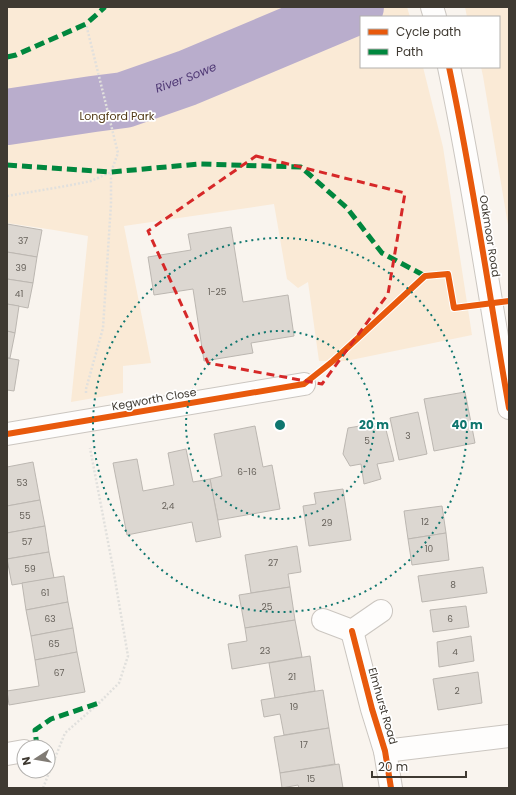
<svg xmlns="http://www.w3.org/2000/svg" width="516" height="795" viewBox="0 0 516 795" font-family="Poppins,sans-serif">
<rect width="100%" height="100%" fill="#f9f4ee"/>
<!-- green -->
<g fill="#faead6">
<path d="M7,7h400l3,10h-49v50h62l20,80 29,188 -126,26h-27l-11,-79 -10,6 -11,-9 -13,-75 -150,22 27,137 -28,3v27l-52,9 17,-166 -34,-6 -47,-7z"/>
<path d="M465,7h44v224l-26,-155 -2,-9h18v-50h-32z"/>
</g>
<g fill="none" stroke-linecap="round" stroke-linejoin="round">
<!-- river -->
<path stroke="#b9adcc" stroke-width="56" id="s1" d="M7,117l86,-13 31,-4 63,-22 169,-71"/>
</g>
<!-- building -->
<g fill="#dcd7d1" stroke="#bcb7b1">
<path d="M7,224l35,6 -5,27 -30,-5z"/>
<path d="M231,227l12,75 45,-7 6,41 -43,7 2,10 -49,8 -11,-72 -39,6 -6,-38 43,-7 -3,-16z"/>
<path d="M7,252l30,5 -4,26 -26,-4z"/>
<path d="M7,279l26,4 -5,25 -21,-4z"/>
<path d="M7,304l12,2 -4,27 -8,-2z"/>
<path d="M7,331l8,2 -5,25h-3z"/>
<path d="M7,358l12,2 -5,31 -7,-1z"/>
<path d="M465,392l10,51 -41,8 -10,-52z"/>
<path d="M418,412l9,42 -28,6 -9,-42z"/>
<path d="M384,422l10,39 -17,3 4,15 -17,5 -3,-20 -11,2 -7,-12 5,-26z"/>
<path d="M255,426l8,41 9,-2 8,44 -62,11 -8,-41 12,-3 -8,-42z"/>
<path d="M186,449l7,33 17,-3 11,58 -25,5 -4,-20 -65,13 -14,-72 24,-4 6,32 31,-6 -6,-32z"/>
<path d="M33,462l7,38 -33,6v-39z"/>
<path d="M343,489l8,51 -42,6 -6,-40 13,-2 -2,-11z"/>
<path d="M40,500l5,26 -38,7v-27z"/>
<path d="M442,506l4,27 -38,6 -4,-28z"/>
<path d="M45,526l4,26 -42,7v-26z"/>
<path d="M446,533l3,27 -37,5 -4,-26z"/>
<path d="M297,546l4,26 -13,2 2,13 -39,6 -6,-38z"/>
<path d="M49,552l5,26 -42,7 -5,-26z"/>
<path d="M483,567l4,26 -65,9 -4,-26z"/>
<path d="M64,576l4,26 -42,8 -4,-27z"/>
<path d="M290,587l5,33 -50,8 -6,-33z"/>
<path d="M68,602l5,26 -42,8 -5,-26z"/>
<path d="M466,606l3,21 -36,5 -3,-22z"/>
<path d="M295,620l7,37 -70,12 -4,-25 19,-3 -2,-13z"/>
<path d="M73,628l4,24 -42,8 -4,-24z"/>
<path d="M471,636l3,25 -35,6 -2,-25z"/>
<path d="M77,652l8,40 -76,13 -2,-14 32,-5 -4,-26z"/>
<path d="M310,656l5,35 -40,7 -6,-35z"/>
<path d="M478,672l4,31 -44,7 -5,-31z"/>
<path d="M323,690l6,38 -45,7 -4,-21 -16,3 -3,-17z"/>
<path d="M329,728l6,36 -55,9 -6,-36z"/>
<path d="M339,764l4,24h-44l-1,-3 -16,3 -2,-15z"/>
</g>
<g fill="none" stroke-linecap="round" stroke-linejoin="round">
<!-- minor casing -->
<g stroke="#cbc6c0" stroke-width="24">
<g id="minor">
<path d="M432,7l3,10"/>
<path d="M449,67c24,113 40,227 60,341"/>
<path d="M7,434l297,-50"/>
<path d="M323,620l29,11 29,-20"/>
<path d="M352,631l20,78 13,42 6,37"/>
<path d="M385,751l124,-15"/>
<path d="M7,754l17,-3"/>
</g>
</g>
<!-- path -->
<g stroke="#e1e0dd" stroke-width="2.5" stroke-dasharray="2 2" stroke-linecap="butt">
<path d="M7,196l59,-10 25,-5 20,-9 7,-19 -32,-129"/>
<path d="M86,393v-4l17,-61 8,-124v-32"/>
<path d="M43,788l22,-55 34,-30 20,-20 9,-27 -15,-88 -23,-120"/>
</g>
<!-- minor -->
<use href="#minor" stroke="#fefdfc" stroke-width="22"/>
<!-- quiet -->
<g stroke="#00873e" stroke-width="5" stroke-dasharray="10 5" stroke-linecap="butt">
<path d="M7,57l9,-2 70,-31 19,-17"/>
<path d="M7,165l104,7 88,-8 102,3 46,41 35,45 43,23"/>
<path d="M37,747l-2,-17 16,-11 48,-16"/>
<path d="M48,757l6,4"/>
</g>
<!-- cycleway casing -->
<g stroke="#fff" stroke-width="8">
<g id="cycleway">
<path d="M449,67c24,113 40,227 60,341"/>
<path d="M7,434l297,-50 29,-23 65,-60 27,-25 23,-2 6,34 55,-7"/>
<path d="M352,631l20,78 13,42 6,37"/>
</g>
</g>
<!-- cycleway -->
<use href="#cycleway" stroke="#e8590c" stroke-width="6"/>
</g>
<!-- marked area -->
<path fill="none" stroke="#d62828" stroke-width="3" stroke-dasharray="8 5" stroke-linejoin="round" d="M256,156l149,37 -17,101 -66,90 -114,-21 -60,-132z"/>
<!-- distance rings -->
<g fill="none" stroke="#0f766e" stroke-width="2" stroke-dasharray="2 4">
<circle cx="280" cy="425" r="94"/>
<circle cx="280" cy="425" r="187"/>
</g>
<g text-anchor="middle" stroke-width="3.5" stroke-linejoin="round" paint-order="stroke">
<!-- number labels -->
<g font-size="9" fill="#66615a">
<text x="23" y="244">37</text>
<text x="21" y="271">39</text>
<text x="217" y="295">1-25</text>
<text x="19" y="297">41</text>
<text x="408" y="439">3</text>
<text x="367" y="444">5</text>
<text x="247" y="475">6-16</text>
<text x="22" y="486">53</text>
<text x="168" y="509">2,4</text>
<text x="25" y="519">55</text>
<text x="425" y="525">12</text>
<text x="327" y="526">29</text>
<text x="27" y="545">57</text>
<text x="429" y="552">10</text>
<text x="273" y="566">27</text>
<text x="30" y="572">59</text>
<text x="453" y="588">8</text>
<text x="45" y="596">61</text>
<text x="267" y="610">25</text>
<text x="50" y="622">63</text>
<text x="450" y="622">6</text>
<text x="54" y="647">65</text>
<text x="265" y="654">23</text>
<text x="455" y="655">4</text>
<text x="59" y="676">67</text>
<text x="292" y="680">21</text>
<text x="457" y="694">2</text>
<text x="294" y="710">19</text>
<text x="304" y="748">17</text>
<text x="311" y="782">15</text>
</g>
<!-- park labels -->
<g font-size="11" fill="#503814" stroke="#fff">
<text x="117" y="120">Longford Park</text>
</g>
<!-- street labels -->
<g font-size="11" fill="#3f3a32" stroke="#fff">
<text transform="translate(490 236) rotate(81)" y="4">Oakmoor Road</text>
<text transform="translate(154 399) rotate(-10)" y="4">Kegworth Close</text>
<text transform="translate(383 706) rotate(74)" y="4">Elmhurst Road</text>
</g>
<!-- water labels -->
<g font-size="12" font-style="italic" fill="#4f3874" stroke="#fff">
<text dy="4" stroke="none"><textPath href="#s1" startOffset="184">River Sowe</textPath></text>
</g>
</g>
<circle cx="280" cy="425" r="6" fill="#0f766e" stroke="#fff" stroke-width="2"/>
<g font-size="12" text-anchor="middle" font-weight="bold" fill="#0f766e" stroke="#fff" stroke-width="3.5" stroke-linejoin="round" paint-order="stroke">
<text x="374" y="429">20 m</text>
<text x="467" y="429">40 m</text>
</g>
<!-- border -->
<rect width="516" height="795" fill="none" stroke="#3f3a32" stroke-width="16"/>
<!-- legend -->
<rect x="360" y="16" width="140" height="52" fill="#ffffff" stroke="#b2b0ad"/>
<rect x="368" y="29" width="20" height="6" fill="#e8590c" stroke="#b2b0ad"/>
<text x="396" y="36" font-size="12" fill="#3f3a32">Cycle path</text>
<rect x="368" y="49" width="20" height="6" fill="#00873e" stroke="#b2b0ad"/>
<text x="396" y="56" font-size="12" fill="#3f3a32">Path</text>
<!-- north arrow -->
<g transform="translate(36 759) rotate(258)"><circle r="19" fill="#ffffff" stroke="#b2b0ad"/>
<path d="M0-3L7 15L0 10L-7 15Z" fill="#807b74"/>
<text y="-6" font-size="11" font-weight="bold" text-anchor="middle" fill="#3f3a32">N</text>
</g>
<!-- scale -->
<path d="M372 771v6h94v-6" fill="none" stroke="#3f3a32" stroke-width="2"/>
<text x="378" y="771" font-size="12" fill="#3f3a32" stroke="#ffffff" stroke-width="3" paint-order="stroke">20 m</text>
</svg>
